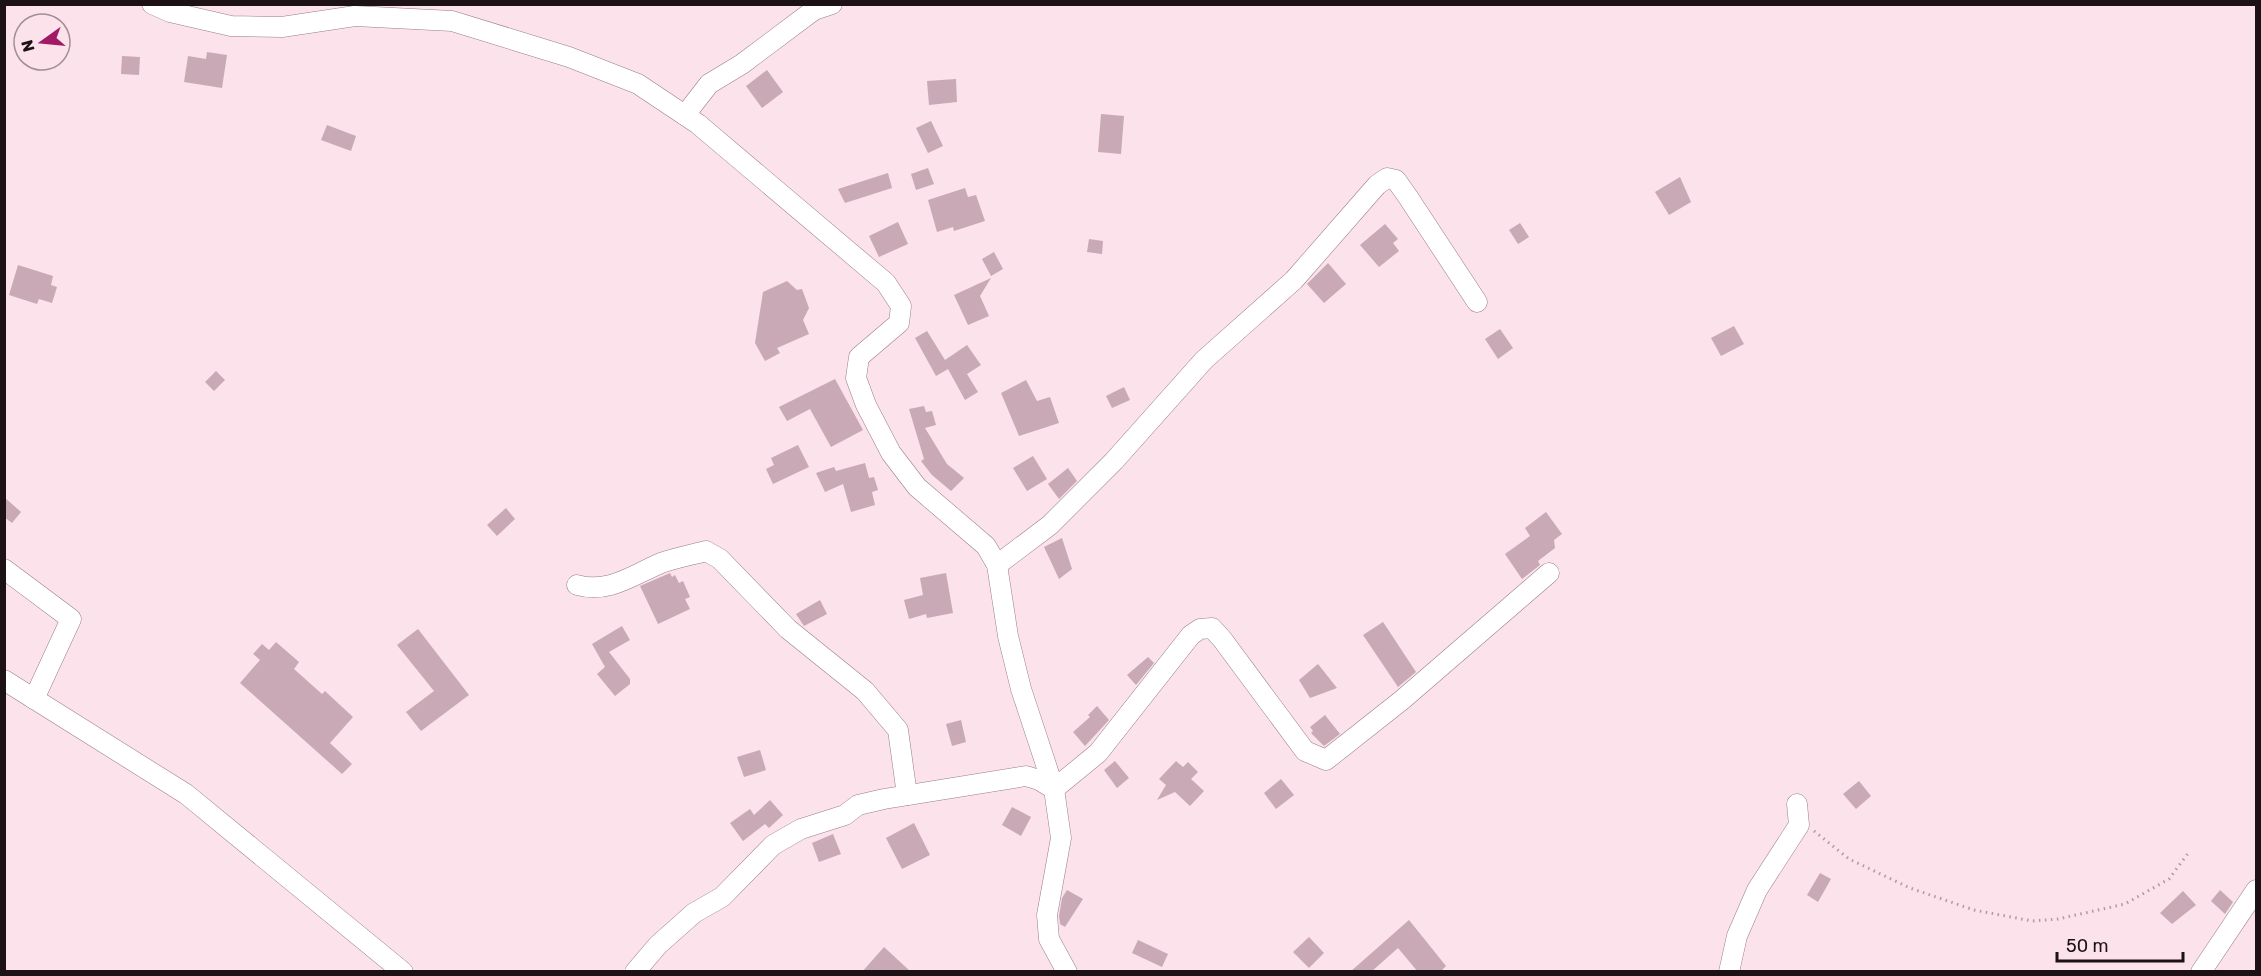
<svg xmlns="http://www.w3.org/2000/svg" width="2261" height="976" viewBox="0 0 2261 976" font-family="Rubik,sans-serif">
<rect width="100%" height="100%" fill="#fbe2eb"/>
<!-- building -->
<g fill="#c8a9b5">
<path d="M207,52l20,3 -5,33 -38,-6 4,-26 18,3z"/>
<path d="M122,56l18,1 -1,18 -18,-1z"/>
<path d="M767,70l16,22 -21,16 -16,-22z"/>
<path d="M956,79l1,23 -28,3 -2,-24z"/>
<path d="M1101,114l23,2 -3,38 -23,-2z"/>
<path d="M931,121l12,25 -15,7 -12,-25z"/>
<path d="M327,125l29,11 -5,15 -30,-11z"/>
<path d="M928,168l6,16 -18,6 -5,-16z"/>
<path d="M888,173l4,15 -47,15 -7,-14z"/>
<path d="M1680,177l11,25 -22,13 -14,-23z"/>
<path d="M965,188l3,9 8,-2 9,26 -31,10 -1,-4 -16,5 -9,-32z"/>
<path d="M898,222l10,22 -29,13 -10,-21z"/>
<path d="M1520,223l9,14 -11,7 -9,-14z"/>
<path d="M1385,224l13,15 -5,4 6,8 -20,16 -19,-22z"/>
<path d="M1089,239l14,2 -1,13 -15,-2z"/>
<path d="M994,252l9,17 -12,7 -9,-17z"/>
<path d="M1328,263l18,21 -22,19 -17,-19z"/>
<path d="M18,265l35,11 -2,9 6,2 -5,16 -13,-4 -2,5 -28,-9z"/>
<path d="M991,278l-11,18 9,20 -21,9 -14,-30z"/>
<path d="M787,281l10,9 5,-1 7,19 -6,12 6,14 -32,14 3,5 -15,8 -10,-18 8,-51z"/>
<path d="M1734,326l10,18 -23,12 -10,-18z"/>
<path d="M1500,329l13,19 -15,11 -13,-20z"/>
<path d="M927,331l18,29 22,-15 14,20 -14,9 11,18 -13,8 -17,-31 -12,7 -21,-38z"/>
<path d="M216,371l9,9 -11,11 -9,-9z"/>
<path d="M835,379l28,51 -32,17 -21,-38 -23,12 -8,-14z"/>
<path d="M1026,380l11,21 13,-4 9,26 -40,13 -18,-43z"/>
<path d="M1124,387l6,13 -18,8 -6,-12z"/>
<path d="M924,406l2,6 6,-1 4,14 -11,3 22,36 17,14 -13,13 -19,-16 -11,-14 3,-2 -15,-50z"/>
<path d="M798,445l11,22 -36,17 -7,-15 8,-4 -3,-7z"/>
<path d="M1033,456l14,23 -20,12 -14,-23z"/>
<path d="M865,463l4,15 5,-1 4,13 -6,2 3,13 -24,7 -8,-28 -18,8 -9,-19 18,-6 2,4z"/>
<path d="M1068,468l9,13 -18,18 -11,-15z"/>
<path d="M4,497l17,15 -9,11 -8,-6z"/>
<path d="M506,508l9,11 -18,17 -10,-11z"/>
<path d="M1546,512l16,22 -8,6 1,8 -17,13 2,4 -18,14 -17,-25 25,-18 -5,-8z"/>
<path d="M1062,538l10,31 -13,10 -15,-32z"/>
<path d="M670,573l2,4 3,-2 4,8 4,-2 7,16 -5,2 5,10 -32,15 -18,-38z"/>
<path d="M946,573l7,40 -26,5 -1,-4 -17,5 -5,-19 19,-5 -3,-17z"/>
<path d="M820,600l7,14 -23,12 -8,-12z"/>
<path d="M1383,622l33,50 -18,15 -35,-52z"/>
<path d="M622,626l8,14 -21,12 21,27v5l-15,12 -18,-22 8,-7 -13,-23z"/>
<path d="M418,629l51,66 -48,36 -15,-19 28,-21 -37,-46z"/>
<path d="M276,642l23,20 -5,7 28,25 3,-3 28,26 -23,26 22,21 -10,10 -102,-91 20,-23 -7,-6 9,-10 7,6z"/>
<path d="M1148,657l6,6 -18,22 -9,-10z"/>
<path d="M1318,664l19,24 -27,10 -11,-18z"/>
<path d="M1097,706l12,14 -24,26 -12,-14 17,-15 -2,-2z"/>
<path d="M1325,715l15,19 -16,12 -13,-13 2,-2 -3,-4z"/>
<path d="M961,720l5,22 -14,4 -6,-22z"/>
<path d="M760,750l6,20 -22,7 -7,-20z"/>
<path d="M1115,761l14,17 -12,10 -13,-18z"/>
<path d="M1176,761l7,6 5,-5 10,10 -7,7 13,12 -14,15 -15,-14 -18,8 9,-15 -7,-6z"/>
<path d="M1281,779l13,16 -18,14 -12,-16z"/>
<path d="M1859,781l12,15 -15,13 -13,-15z"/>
<path d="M770,800l13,15 -14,13 -4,-4 -22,17 -13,-18 20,-14 4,6z"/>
<path d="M1012,807l19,10 -10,19 -19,-11z"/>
<path d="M914,823l16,32 -28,14 -16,-31z"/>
<path d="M833,834l8,20 -22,8 -7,-19z"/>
<path d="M1820,873l11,6 -13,23 -11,-7z"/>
<path d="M1067,890l16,9 -18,28 -5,-3 -1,-8 3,-18z"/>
<path d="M2220,890l13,12 -8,12 -14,-13z"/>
<path d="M2183,891l13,14 -24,19 -12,-11z"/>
<path d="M1409,920l37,46 -6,6h-22l-20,-24 -27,24h-21z"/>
<path d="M1309,937l15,16 -15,15 -16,-16z"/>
<path d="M1138,940l30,14 -6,13 -30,-14z"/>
<path d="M884,947l27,25h-49z"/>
</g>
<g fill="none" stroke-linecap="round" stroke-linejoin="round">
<!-- minor casing -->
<g stroke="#997d87" stroke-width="21">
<g id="minor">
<path d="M152,4l18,8 61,14 51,1 73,-11 97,5 117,36 69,27 60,40 188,159 15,23 -2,17 -40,34 -3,21 10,27 25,48 26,34 69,59 11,19 11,71 13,53 33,100 7,49 -14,77 2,24 18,33"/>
<path d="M685,115l24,-31 33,-20 72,-54 18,-6"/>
<path d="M997,565l53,-40 64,-64 90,-101 90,-80 83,-95 10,-7 9,2 12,17 69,105"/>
<path d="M4,569l67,50 -37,80"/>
<path d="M577,585c31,9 56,-10 84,-22 14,-5 30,-8 45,-12l14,8 68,70 77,62 33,39 9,65"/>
<path d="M4,680l182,114 217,178"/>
<path d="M635,972l23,-27 36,-32 28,-16 51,-52 28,-16 44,-14 13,-10 26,-6 142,-23 13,4 15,9 44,-36 93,-118 9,-6 12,-1 10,11 83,112 21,9 76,-60 147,-127"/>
<path d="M1729,972l8,-36 20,-46 42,-65 -2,-21"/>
<path d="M2201,972l55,-82"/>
</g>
</g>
<!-- path -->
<path stroke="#af9ba2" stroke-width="3" stroke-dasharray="1.5 4.5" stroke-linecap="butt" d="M1814,831l35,28 61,29 64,22 58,11 26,-2 67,-15 44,-25 20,-27"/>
<!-- minor -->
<use href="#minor" stroke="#fff" stroke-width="20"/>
</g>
<!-- border -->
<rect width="2261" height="976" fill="none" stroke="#1c1115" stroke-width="12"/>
<!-- north arrow -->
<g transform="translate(42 42) rotate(255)"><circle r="28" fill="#fbe2eb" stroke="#a28e95" stroke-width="1.5"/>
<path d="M0-4.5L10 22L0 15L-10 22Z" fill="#a21964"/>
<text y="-9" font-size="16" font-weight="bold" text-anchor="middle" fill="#1c1115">N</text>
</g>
<!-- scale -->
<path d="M2057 952v9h126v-9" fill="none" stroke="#1c1115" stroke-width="3"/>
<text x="2066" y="952" font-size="18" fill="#1c1115" stroke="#fbe2eb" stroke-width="4.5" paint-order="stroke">50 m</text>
</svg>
